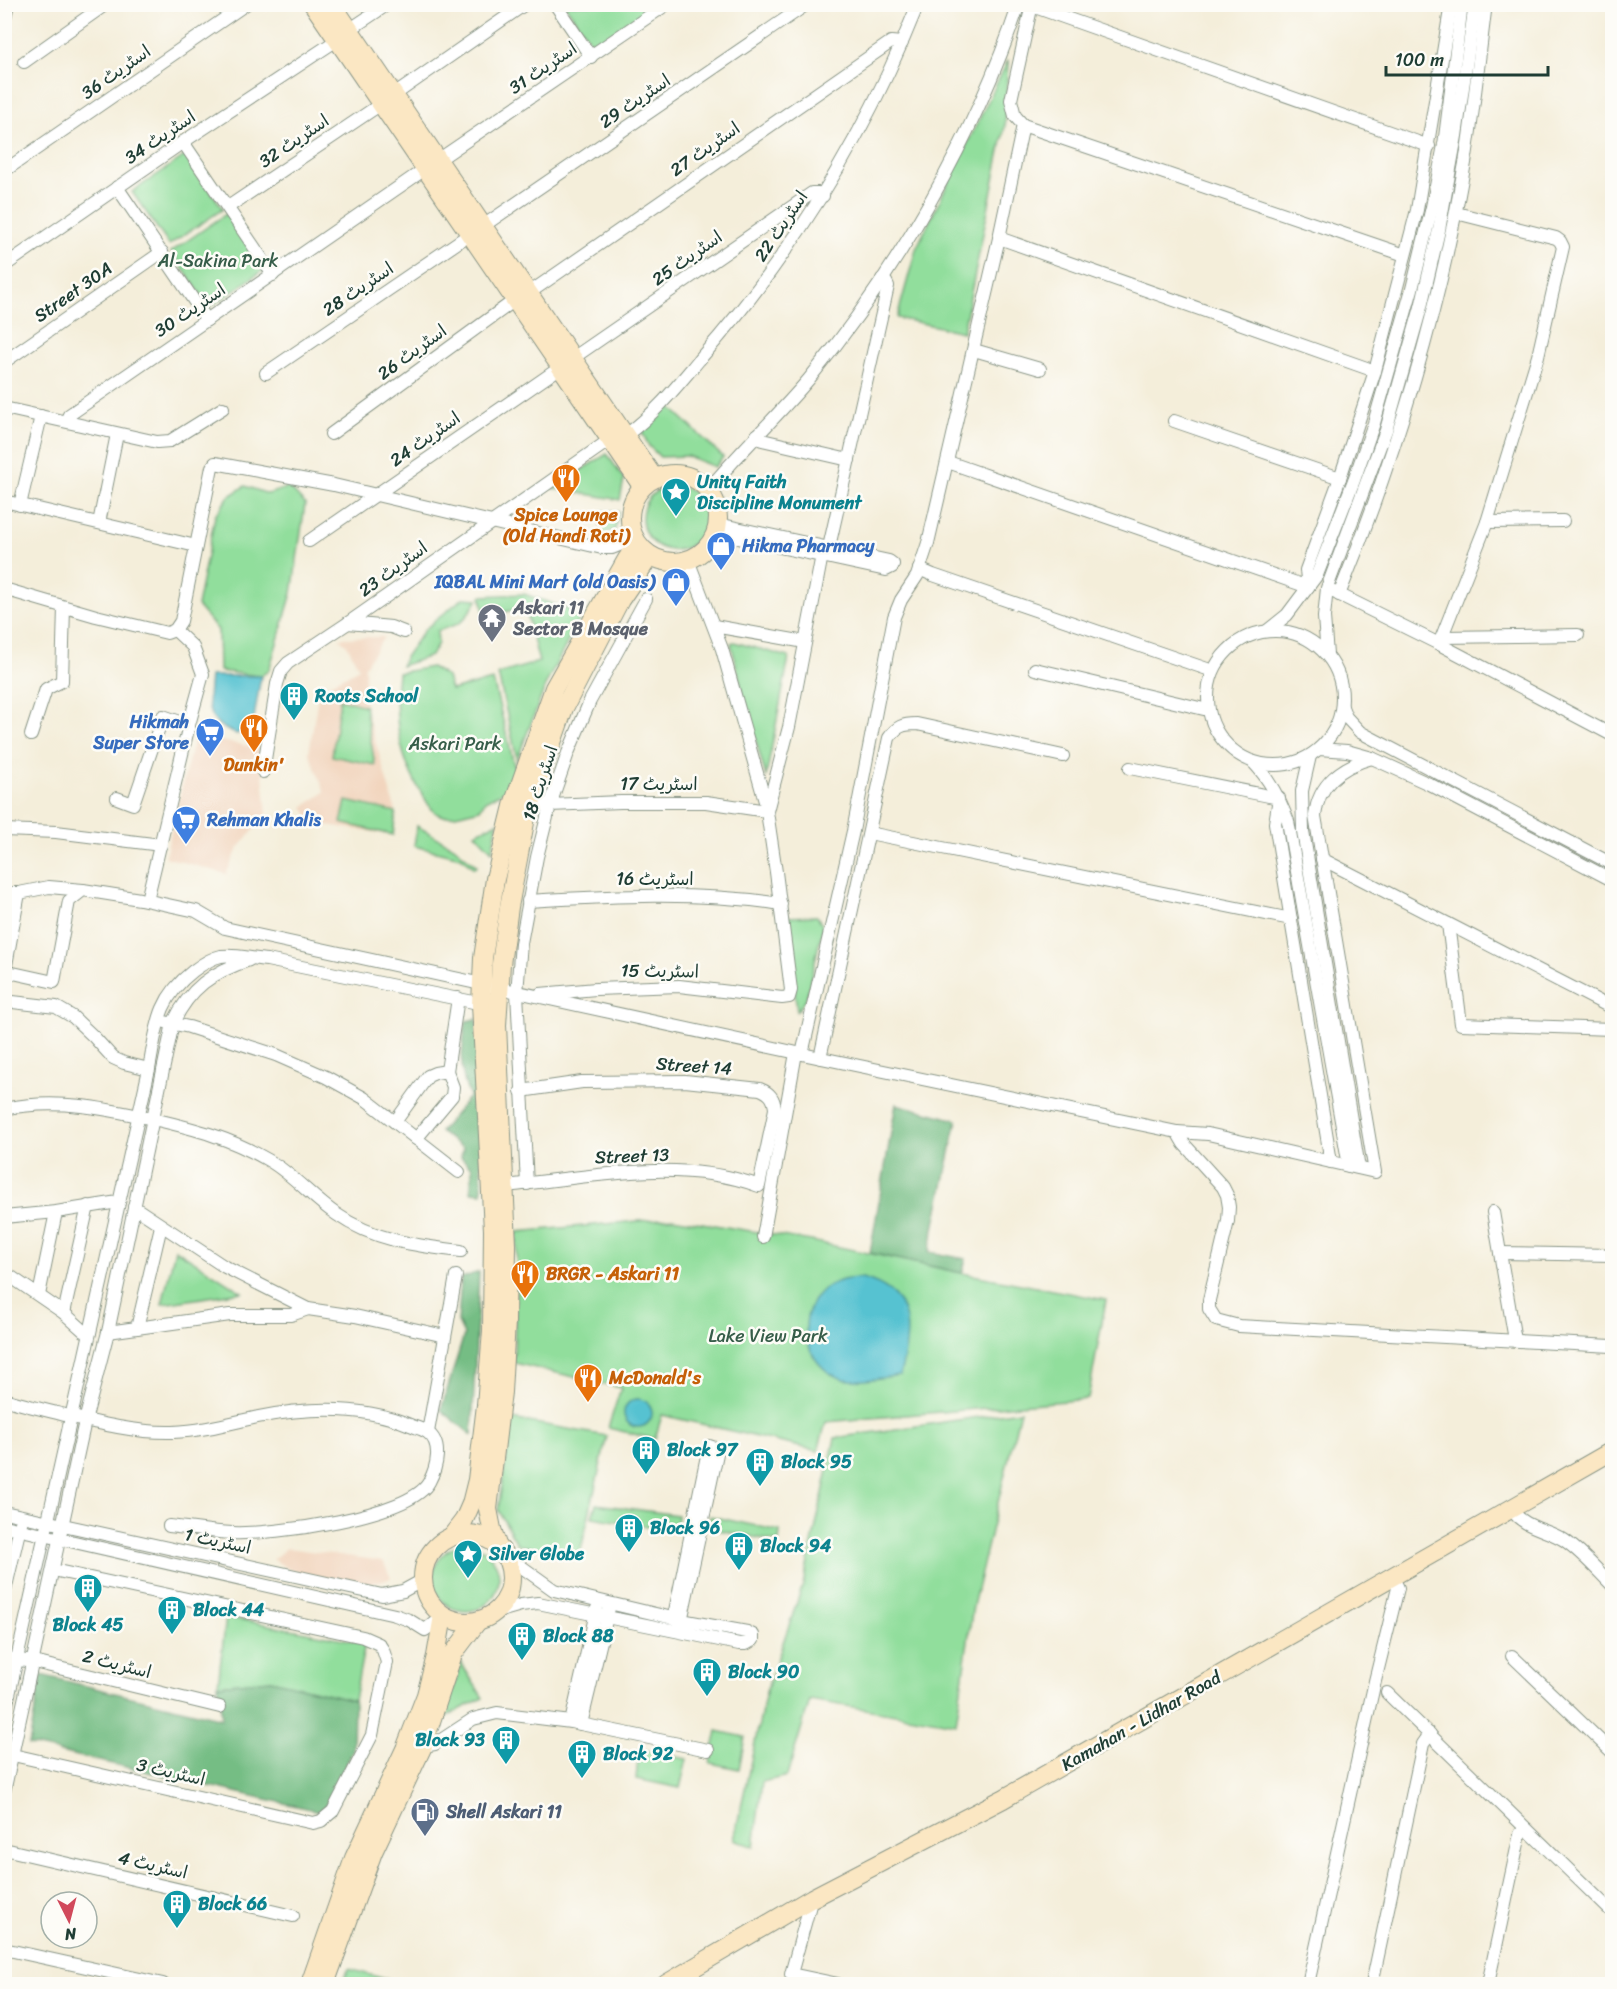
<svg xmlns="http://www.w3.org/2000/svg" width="1617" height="1989" viewBox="0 0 1617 1989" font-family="Sriracha,'Playpen Sans Arabic',sans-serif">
<rect width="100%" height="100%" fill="#fdfcf7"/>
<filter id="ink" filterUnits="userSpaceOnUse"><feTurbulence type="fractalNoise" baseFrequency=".0167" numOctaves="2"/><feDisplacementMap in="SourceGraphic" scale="12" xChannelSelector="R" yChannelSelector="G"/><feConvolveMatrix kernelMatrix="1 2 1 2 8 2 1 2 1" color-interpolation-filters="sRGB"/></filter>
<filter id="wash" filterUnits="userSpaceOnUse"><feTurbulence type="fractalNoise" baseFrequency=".008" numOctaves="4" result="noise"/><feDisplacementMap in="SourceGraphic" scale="24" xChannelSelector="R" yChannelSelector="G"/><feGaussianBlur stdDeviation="1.35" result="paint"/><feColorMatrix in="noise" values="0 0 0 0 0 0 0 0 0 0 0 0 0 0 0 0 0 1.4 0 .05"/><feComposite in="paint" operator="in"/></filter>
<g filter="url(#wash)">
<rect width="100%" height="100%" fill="#f4eeda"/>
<!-- built -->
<g fill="#f2d5be">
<path d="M384,637l-19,29v40l31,106 -3,23 -80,-12 -10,-16 22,-15 -16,-39 10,-63 40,-22 -12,-23 -8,-7z"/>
<path d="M210,739l50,9 7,66 -29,35 -12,25 -61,-17 28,-115z"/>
<path d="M287,1548l96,13 8,17 -29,8 -72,-16 -17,-11z"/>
</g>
<!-- green -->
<g fill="#91de9c" stroke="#588e68" stroke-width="1.5">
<path d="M648,4l3,4 -57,39 -29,-42z"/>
<path d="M1008,60l-3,66 -42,206 -66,-14 19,-69z"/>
<path d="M186,155l37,54 -54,36 -37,-53z"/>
<path d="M226,214l39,55 -55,38 -39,-55z"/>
<path d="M667,404l56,53 -8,10 -28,-11 -27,1 -11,-11 -7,-14z"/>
<path d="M607,454l17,25 -4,21 -69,-12z"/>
<circle cx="674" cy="518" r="32"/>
<path d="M245,486l23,8 21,-7 16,17 -13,89 -23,77 -8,6 -42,-5 -1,-41 -21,-24 18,-90 14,-20z"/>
<path d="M602,511l16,1 -3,18 -15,4z"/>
<path d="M524,594l58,20 -36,70 -29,76 -19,-86 41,-12 -14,-55 -40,10 -4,-21z"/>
<path d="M463,598l15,1c-15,24 -14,24 -41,32l1,12 -7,13 -30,10 4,-9 20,-28z"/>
<path d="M734,642l55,15 -23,120 -26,-95 -9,-39z"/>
<path d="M431,667l16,10 4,13 42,-10 22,89 -8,21 -22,11 -5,8c-10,2 -26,8 -37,7 -9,-1 -15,-12 -19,-19 -25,-37 -31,-81 -26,-124z"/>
<path d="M340,699l25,7 10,59 -43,-9z"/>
<path d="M346,801l50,11 -3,23 -52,-12z"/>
<path d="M498,822l-6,29 -17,-18z"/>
<path d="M417,826l37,21 23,19 -3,2 -13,-11 -47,-11z"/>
<path d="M817,916l6,11 -17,72 -9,12 -11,-94z"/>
<path d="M672,1218l139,23 151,32 144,27 -18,99 -262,23 -8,29 -156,-36 -7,24 -47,-11 13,-40 -107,-25 3,-131z"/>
<path d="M175,1249l67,43 -80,12z"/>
<path d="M1020,1411l-47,195 -17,118 -146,-24 -23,76 -25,6 -8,65 -20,-8 32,-147 37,-107 32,-147z"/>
<path d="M512,1419l95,17 -27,118 -62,-9 -20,-35z"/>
<path d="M596,1504l81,11 -1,16 -84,-14z"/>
<path d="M710,1516l70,15 -1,11 -71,-14z"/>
<circle cx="466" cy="1578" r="33"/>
<path d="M226,1617l139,26 -11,57 -83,-20 -53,5z"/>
<path d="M461,1663l22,35 -38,19z"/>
<path d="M717,1731l28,6 -6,32 -29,-6z"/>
<path d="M639,1749l48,10 -7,29 -44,-9z"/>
<path d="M349,1969l54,15h-62z"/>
</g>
<!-- forest -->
<g fill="#74bd84" stroke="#4a7d5c" stroke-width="1.5">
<path d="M477,1019l5,174 -11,-1 1,-24 -11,-11 2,-9 -23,-16 30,-36c-13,-25 -7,-47 -4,-75z"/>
<path d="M896,1104l61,16 -28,132 37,7 -4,14 -92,-20z"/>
<path d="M479,1272l-7,163 -31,-25 23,-75 -6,-13 3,-44z"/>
<path d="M41,1675l181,44 -4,-34 53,-5 83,20 -1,51 -30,61 -294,-67z"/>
</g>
<!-- water -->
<g fill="#57c2d1" stroke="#3b8082" stroke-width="1.5">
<path d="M210,676h51l-8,48 -16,10c-33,-11 -30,-28 -27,-58z"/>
<path d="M862,1278c53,14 49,52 38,97 -17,2 -38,8 -56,4 -43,-11 -52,-72 -14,-94 10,-6 21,-7 32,-7z"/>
<circle cx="638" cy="1413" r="14"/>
</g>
</g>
<g filter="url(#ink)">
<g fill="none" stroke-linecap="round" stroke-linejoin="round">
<!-- street casing -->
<g stroke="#8a9687" stroke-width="14">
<g id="street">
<path d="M555,4l36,53"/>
<path d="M1032,6l397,140"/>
<path d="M4,22l4,-18"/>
<path d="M349,30l39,-26"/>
<path d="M24,62l82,-58"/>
<path d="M394,95l131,-91"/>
<path d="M1023,125l382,130"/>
<path d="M183,142l90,133"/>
<path d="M438,160l229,-156"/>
<path d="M7,169l239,-165"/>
<path d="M117,187l90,133"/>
<path d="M228,207l153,-103"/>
<path d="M483,226l324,-222"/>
<path d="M4,266l179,-124 154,-102"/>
<path d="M529,293l362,-251 11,1"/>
<path d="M974,350l66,19"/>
<path d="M573,358l239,-165h6l5,3"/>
<path d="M4,362l158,-110"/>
<path d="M1375,371l42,-161 34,-206"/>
<path d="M266,373l204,-139"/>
<path d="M4,408l153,34 13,-1 53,-33"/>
<path d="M66,421l3,-6 356,-246"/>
<path d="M1174,421l166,57"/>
<path d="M331,434l184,-134"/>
<path d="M626,435c28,-20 51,-49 73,-75 93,-105 167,-225 219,-356"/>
<path d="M757,435l5,5 87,20"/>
<path d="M948,462l360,125 -2,-17 34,-92 35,-107 -376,-133"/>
<path d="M708,490c32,-39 69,-73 101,-111 88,-107 166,-243 210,-375"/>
<path d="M4,501l192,45"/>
<path d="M20,505l21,-89"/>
<path d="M1487,522l76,-1"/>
<path d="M99,523l18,-89"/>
<path d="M715,533l171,37 6,-3 1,-3 -4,-3 -171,-37"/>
<path d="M309,541l252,-174"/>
<path d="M919,569l14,6 280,96"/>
<path d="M4,589l92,27 71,17 8,-3 6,-9 31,-154 3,-4 119,22 268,63h10l22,-9"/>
<path d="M1334,592l105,52 173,91"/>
<path d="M1339,595c57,-140 100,-284 126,-432 9,-53 14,-106 21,-159"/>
<path d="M348,623l43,4 13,5"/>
<path d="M714,626l91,16"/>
<circle cx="1275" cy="698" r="67"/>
<path d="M1267,631l20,-16 30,-40 37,-95 20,-57 38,-134 20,-82 12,-62 18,-141"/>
<path d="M1443,637l135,-2"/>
<path d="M1439,644l48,-122 51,-166 25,-109 -3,-6 -4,-3 -100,-25"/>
<path d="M1327,655l-3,-38 3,-29 59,-158 35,-123 18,-77 17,-94 19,-132"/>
<path d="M1035,669l173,41"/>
<path d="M1342,707l4,10 14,15 252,132"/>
<path d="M31,735l15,-46 16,-8 2,-74"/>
<path d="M1319,749l28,2 25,7 57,26 183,96"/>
<path d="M1310,756l-8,35 1,40 56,337"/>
<path d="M1253,762c17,18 26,36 35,59l61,345"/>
<path d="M1130,768l149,30 -4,25 56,339"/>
<path d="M263,772l14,-88 4,-13 7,-8 60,-40 263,-184"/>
<path d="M117,798l16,6 30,-88 26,9"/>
<path d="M531,802l19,3 71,-3h85l61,9 22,-84 33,-172 7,-8 53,-234 6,-27 -2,-4 -4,-3"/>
<path d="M4,830l52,2 105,13"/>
<path d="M869,833l422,86"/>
<path d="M1322,859l290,149"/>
<path d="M4,893h15"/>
<path d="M147,900l42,-175 14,-51 -10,-27 -18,-17"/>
<path d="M528,901c84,-5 170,-10 253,3"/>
<path d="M1448,924l13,100 151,5"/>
<path d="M4,971l50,11 15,-81 14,-11 57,9 56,12 29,17 577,126 375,78 7,12 39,43 4,8 2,12 -1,14 -19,79v9l7,11 23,6 373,20"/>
<path d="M5,971l14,-78 30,-6 34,3"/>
<path d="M540,994l56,-5 83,-3 103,12 7,-1 2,-7 -15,-118 -10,-67 -44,-156 -34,-89"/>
<path d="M4,1001l52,6 17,10 21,20 19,21 11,5 25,6"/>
<path d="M165,1022l24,5 87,28 50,22 38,21 95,74"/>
<path d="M802,1054l51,-223 41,-214 7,-17 16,-24 11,-33 71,-305 24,-113 -8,-9 -4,-16 21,-96"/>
<path d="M820,1058l69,-320c8,-12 14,-14 28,-14l146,32"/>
<path d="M447,1071l11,-73"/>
<path d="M4,1109c51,-11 99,-1 149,10 43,10 77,19 115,41 25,14 44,38 68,54 37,26 80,32 125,37"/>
<path d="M395,1122l33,-46 7,-3 12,-2 6,16 -1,9 -36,43"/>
<path d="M1177,1132l31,2 167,38 -60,-356c3,-32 27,-50 57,-58"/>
<path d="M527,1184l-10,-191 4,-50 16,-86 13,-52 18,-52 22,-52 56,-102"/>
<path d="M506,1186c83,-9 172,-29 253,0l16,-77c-1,-11 -5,-16 -15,-20l-75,-8 -103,1 -61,9"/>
<path d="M134,1207l91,60 83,42 47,7 90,20"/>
<path d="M1493,1212l22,128"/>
<path d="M4,1217l52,-5 62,-10"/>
<path d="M763,1237l33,-184"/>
<path d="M1500,1253l112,2"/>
<path d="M4,1272l60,41 20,18 6,1"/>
<path d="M39,1295l17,-83"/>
<path d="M64,1313l24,-107"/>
<path d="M137,1328l24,-102"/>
<path d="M108,1332l122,-17h61l17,-6"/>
<path d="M4,1399c19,6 38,10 57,15 36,9 75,19 112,18 29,-1 57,-9 85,-15 51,-10 104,-12 152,8 5,2 12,4 17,7 16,11 10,35 2,50 -19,35 -158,53 -197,51 -21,-1 -42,-5 -63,-7"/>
<path d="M428,1432l28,-156"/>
<path d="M1512,1510c12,18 35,19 52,30 18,12 33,30 48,45"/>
<path d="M4,1512l378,83 21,-4 20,-11"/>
<path d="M4,1526l391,89 14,5 16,10 18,-14"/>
<path d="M4,1595l17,-72"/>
<path d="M497,1612l24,-7 17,-2 201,41h7l7,-4v-5l-6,-3 -66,-12 -127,-30 -49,-35"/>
<path d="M674,1616l35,-170 9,3 -38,177"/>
<path d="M1512,1656l100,96"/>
<path d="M4,1658l30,4 186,45"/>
<path d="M1387,1693l225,219"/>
<path d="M4,1717l145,-648c8,-42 8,-70 44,-98 8,-6 18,-13 28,-15 15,-2 31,3 46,4l221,45"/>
<path d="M571,1722l26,-114"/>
<path d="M581,1724l28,-116"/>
<path d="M423,1746l12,-2 38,-25 24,-6 74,9 137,28"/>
<path d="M13,1755l300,68 8,-2 12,-10 39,-76 15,-73 -4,-12 -4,-6 -16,-7 -310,-67"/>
<path d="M4,1792l81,-371 23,-89 65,-309c17,-35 39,-51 76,-63"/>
<path d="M4,1849l289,67"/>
<path d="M812,1898l-21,76 47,10"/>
<path d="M4,1949l159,35"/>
<path d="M1308,1984l67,-303 23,-93 -5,-10"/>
<path d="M1372,1984l51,-240 7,-10"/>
<path d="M1488,1984l32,-150 5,-6"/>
</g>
</g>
<!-- secondary casing -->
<g stroke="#8a9687" stroke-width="20">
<g id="secondary">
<path d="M313,4l329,482"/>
<path d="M332,4l322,474"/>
<circle cx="674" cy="518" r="44"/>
<circle cx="467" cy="1578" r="44"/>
<path d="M451,1537l13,-17 7,-16 6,-24 9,-75 6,-74 1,-101 -12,-226 2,-46 12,-79 19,-77 40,-114 73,-129 10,-15"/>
<path d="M497,1545l-5,-16 -4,-20 14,-117 4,-71 1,-76 -10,-220 4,-61 8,-57 17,-90 38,-109 56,-108 30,-44"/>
<path d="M310,1984l44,-126 51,-109 21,-54 10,-39 7,-40"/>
<path d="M325,1984l48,-132 50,-106 30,-92 24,-32"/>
<path d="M666,1984l146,-86 191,-99 609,-348"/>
</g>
</g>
<!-- street -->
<use href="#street" stroke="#fff" stroke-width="12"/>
<!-- secondary -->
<use href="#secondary" stroke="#fbe7c3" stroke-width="18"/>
</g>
</g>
<!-- icons -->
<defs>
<g id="restaurant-pin" transform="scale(1.5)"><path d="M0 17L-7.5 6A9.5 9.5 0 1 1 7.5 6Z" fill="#e8710a" stroke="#fdfcf7"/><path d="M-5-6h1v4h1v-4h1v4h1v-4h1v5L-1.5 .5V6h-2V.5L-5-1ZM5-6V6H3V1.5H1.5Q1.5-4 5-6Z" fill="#fff"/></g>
<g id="sight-pin" transform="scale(1.5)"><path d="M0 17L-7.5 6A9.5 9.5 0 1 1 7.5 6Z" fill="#0f9aa8" stroke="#fdfcf7"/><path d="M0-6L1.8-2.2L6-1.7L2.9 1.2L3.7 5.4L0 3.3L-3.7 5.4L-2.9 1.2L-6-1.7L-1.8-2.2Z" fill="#fff"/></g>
<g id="shop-pin" transform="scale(1.5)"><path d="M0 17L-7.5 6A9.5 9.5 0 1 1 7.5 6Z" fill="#3f7fe0" stroke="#fdfcf7"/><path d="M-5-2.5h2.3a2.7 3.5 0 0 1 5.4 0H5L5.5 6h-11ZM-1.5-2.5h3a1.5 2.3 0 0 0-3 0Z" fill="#fff"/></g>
<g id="temple-pin" transform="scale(1.5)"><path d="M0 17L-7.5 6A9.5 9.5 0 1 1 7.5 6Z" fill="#6b7280" stroke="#fdfcf7"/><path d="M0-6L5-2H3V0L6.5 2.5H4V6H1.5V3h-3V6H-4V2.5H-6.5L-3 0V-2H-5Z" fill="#fff"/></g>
<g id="building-pin" transform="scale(1.5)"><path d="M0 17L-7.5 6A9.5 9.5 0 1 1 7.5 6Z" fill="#0f9aa8" stroke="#fdfcf7"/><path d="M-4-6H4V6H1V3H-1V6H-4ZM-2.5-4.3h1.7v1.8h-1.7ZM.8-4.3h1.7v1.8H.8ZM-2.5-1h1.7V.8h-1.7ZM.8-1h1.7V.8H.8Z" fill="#fff"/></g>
<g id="supermarket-pin" transform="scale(1.5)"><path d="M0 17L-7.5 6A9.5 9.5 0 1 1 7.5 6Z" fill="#3f7fe0" stroke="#fdfcf7"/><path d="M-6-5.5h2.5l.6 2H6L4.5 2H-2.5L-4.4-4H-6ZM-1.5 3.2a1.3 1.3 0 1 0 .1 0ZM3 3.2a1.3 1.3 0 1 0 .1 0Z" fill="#fff"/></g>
<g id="fuel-pin" transform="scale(1.5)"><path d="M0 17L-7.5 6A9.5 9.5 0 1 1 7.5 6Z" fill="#5c6f8a" stroke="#fdfcf7"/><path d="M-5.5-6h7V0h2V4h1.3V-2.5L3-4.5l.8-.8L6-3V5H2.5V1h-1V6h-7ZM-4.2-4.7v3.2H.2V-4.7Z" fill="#fff"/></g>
</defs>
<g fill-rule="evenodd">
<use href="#restaurant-pin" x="566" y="478"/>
<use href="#sight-pin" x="676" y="492"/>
<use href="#shop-pin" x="721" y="546"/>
<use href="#shop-pin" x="676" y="582"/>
<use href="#temple-pin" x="492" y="618"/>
<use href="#building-pin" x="294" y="696"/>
<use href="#restaurant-pin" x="254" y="728"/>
<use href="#supermarket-pin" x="210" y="732"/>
<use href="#supermarket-pin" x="186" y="820"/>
<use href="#restaurant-pin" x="525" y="1274"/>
<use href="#restaurant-pin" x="588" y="1378"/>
<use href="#building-pin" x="646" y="1450"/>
<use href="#building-pin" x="760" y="1462"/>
<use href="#building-pin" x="629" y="1528"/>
<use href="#building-pin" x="739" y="1546"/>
<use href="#sight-pin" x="468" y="1554"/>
<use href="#building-pin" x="88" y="1588"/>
<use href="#building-pin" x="172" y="1610"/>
<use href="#building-pin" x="522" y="1636"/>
<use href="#building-pin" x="707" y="1672"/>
<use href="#building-pin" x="506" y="1740"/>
<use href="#building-pin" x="582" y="1754"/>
<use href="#fuel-pin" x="425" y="1812"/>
<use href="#building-pin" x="177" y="1904"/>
</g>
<g text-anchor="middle" stroke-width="5" stroke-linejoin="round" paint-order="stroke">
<!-- street labels -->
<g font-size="18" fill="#1f3d34" stroke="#fdfcf7">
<text transform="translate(543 68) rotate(-34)" y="6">اسٹریٹ 31</text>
<text transform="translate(116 72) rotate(-35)" y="6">اسٹریٹ 36</text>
<text transform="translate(635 101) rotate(-34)" y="6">اسٹریٹ 29</text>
<text transform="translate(160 137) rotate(-34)" y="6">اسٹریٹ 34</text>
<text transform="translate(294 141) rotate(-34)" y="6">اسٹریٹ 32</text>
<text transform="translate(705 149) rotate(-35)" y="6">اسٹریٹ 27</text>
<text transform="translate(781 226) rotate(-56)" y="6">اسٹریٹ 22</text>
<text transform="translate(687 258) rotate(-35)" y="6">اسٹریٹ 25</text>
<text transform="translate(358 289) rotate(-34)" y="6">اسٹریٹ 28</text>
<text transform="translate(73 292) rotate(-35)" y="6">Street 30A</text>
<text transform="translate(190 310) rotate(-34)" y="6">اسٹریٹ 30</text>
<text transform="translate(412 352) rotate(-36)" y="6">اسٹریٹ 26</text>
<text transform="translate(425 439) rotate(-35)" y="6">اسٹریٹ 24</text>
<text transform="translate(393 569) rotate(-36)" y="6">اسٹریٹ 23</text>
<text transform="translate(540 783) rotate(-72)" y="6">اسٹریٹ 18</text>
<text x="659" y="790">اسٹریٹ 17</text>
<text x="655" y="885">اسٹریٹ 16</text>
<text transform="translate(660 971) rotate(1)" y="6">اسٹریٹ 15</text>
<text transform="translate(694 1066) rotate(4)" y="6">Street 14</text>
<text transform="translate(632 1156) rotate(-2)" y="6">Street 13</text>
<text transform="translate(218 1541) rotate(12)" y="6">اسٹریٹ 1</text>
<text transform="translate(117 1664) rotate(14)" y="6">اسٹریٹ 2</text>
<text transform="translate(1141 1721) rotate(-30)" y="6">Kamahan - Lidhar Road</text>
<text transform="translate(171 1772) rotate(13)" y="6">اسٹریٹ 3</text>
<text transform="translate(153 1865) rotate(13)" y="6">اسٹریٹ 4</text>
</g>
<!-- park labels -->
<g font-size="18" fill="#365d49" stroke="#fdfcf7">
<text x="218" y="267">Al-Sakina Park</text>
<text x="455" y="750">Askari Park</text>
<text x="768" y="1342">Lake View Park</text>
</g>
<!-- culture labels -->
<g font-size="18" font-weight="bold" fill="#0d838f" stroke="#fdfcf7" text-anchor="start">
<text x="697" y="488">Unity Faith<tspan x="697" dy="21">Discipline Monument</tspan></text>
<text x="315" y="702">Roots School</text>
<text x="667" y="1456">Block 97</text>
<text x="781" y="1468">Block 95</text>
<text x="650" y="1534">Block 96</text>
<text x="760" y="1552">Block 94</text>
<text x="489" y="1560">Silver Globe</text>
<text x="193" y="1616">Block 44</text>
<text x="88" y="1631" text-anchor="middle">Block 45</text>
<text x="543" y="1642">Block 88</text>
<text x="728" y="1678">Block 90</text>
<text x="485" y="1746" text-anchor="end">Block 93</text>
<text x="603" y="1760">Block 92</text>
<text x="198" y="1910">Block 66</text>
</g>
<!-- food labels -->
<g font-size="18" font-weight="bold" fill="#c56008" stroke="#fdfcf7">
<text x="566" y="521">Spice Lounge<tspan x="566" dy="21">(Old Handi Roti)</tspan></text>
<text x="254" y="771">Dunkin'</text>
<text x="546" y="1280" text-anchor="start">BRGR - Askari 11</text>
<text x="609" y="1384" text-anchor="start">McDonald's</text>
</g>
<!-- shop labels -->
<g font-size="18" font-weight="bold" fill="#366cbe" stroke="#fdfcf7" text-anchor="start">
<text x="742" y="552">Hikma Pharmacy</text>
<text x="655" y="588" text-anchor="end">IQBAL Mini Mart (old Oasis)</text>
<text x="189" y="728" text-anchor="end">Hikmah<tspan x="189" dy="21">Super Store</tspan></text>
<text x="207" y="826">Rehman Khalis</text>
</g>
<!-- worship labels -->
<g font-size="18" font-weight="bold" fill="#5b616d" stroke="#fdfcf7" text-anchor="start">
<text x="513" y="614">Askari 11<tspan x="513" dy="21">Sector B Mosque</tspan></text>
</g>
<!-- service labels -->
<g font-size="18" font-weight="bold" fill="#4e5e75" stroke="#fdfcf7" text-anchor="start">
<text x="446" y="1818">Shell Askari 11</text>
</g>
</g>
<!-- margin -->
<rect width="1617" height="1989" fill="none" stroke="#fdfcf7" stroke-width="24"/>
<!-- north arrow -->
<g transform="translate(69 1920) rotate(174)"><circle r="28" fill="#fdfcf7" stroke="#a4b0a9" stroke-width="1.5"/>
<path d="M0-4.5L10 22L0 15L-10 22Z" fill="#d1495b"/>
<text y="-9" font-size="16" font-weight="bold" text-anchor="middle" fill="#1f3d34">N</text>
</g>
<!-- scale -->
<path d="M1386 66v9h162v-9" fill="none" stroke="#1f3d34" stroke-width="3"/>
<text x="1395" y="66" font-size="18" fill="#1f3d34" stroke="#fdfcf7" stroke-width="4.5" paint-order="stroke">100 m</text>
</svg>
